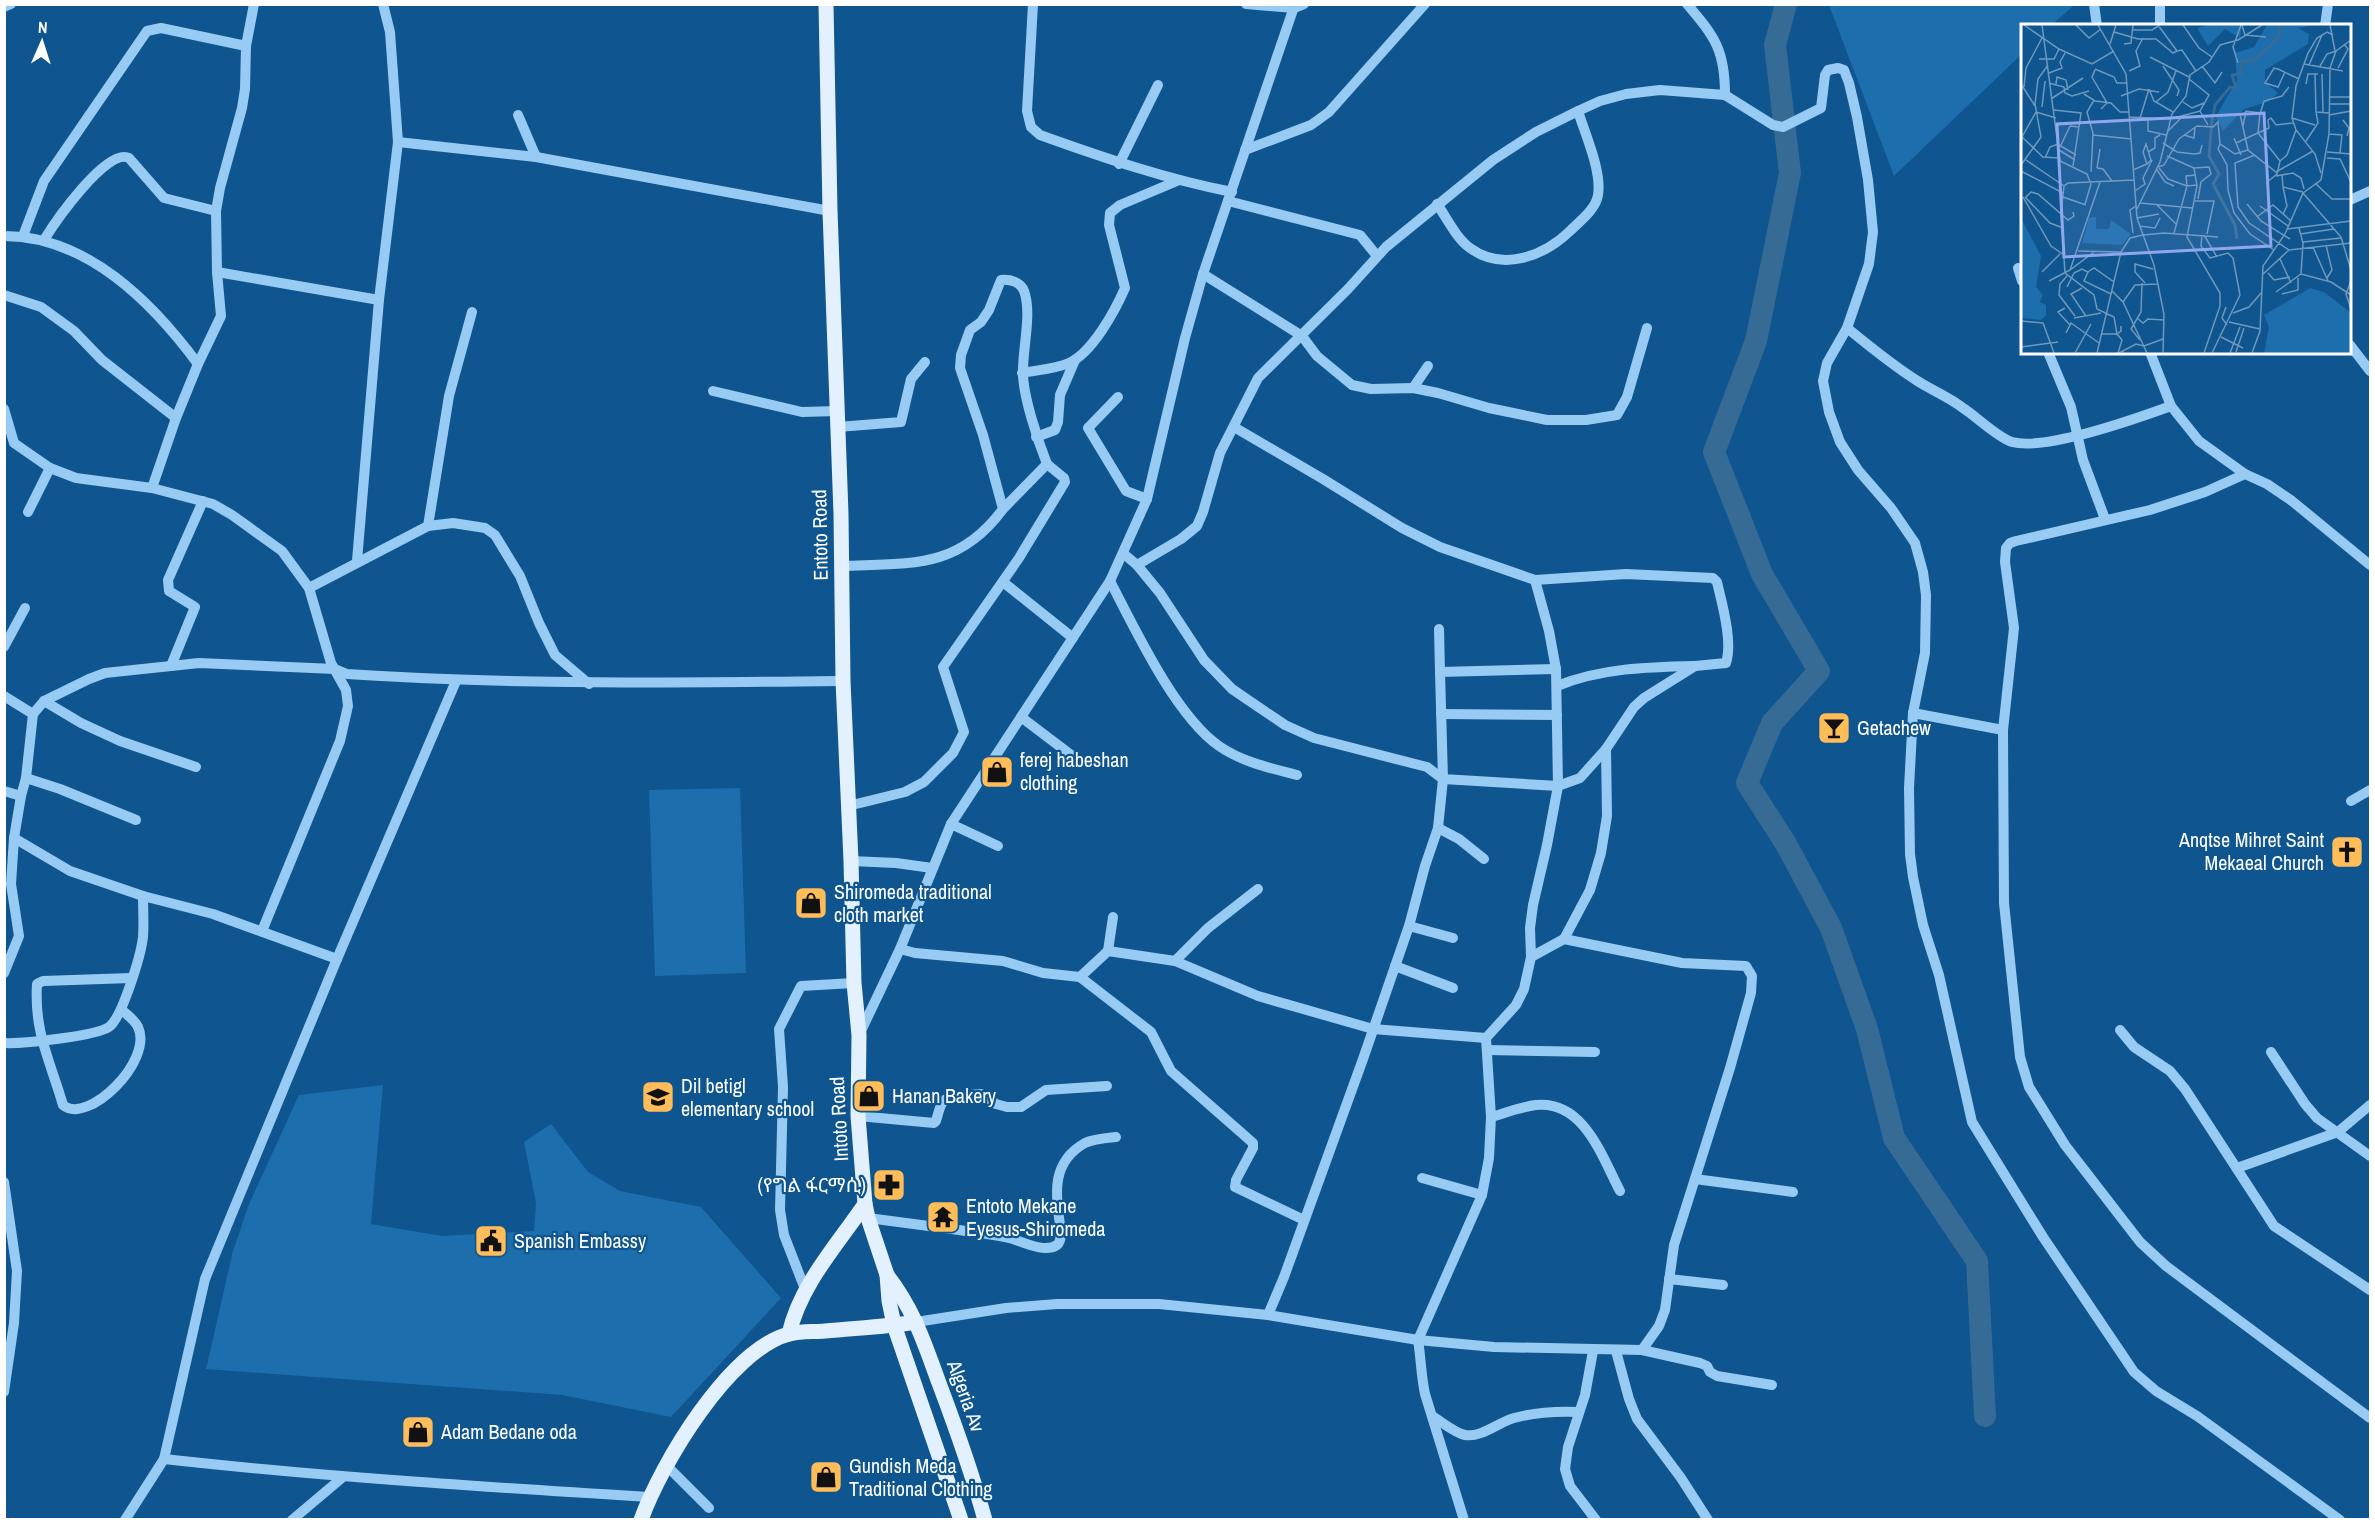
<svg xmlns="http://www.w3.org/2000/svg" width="2375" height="1524" viewBox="0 0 2375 1524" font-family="'Archivo Narrow','Noto Sans Ethiopic',sans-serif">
<rect width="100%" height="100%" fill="#0f558f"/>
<!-- green -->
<g fill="#1d6eac">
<path d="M1829,5h245l-22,20 -30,1v28l-128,122z"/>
<path d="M740,788l6,185 -91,3 -6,-186z"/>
<path d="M383,1085l-12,139 71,12 92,-5 2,-28 -12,-61 27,-18 37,48 32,19 81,16 80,91 -110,119 -109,-22 -356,-26 27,-118 16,-47 50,-109z"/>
</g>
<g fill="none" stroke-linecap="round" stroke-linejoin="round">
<!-- river -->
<path stroke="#366b95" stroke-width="22" d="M1786,4l-11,41 15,128 -34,168 -42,111 48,122 57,97 -47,52 -25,60 39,61 45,84 36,101 27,109 83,123 8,155"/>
<!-- minor -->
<g stroke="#97cbf3" stroke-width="10">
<path d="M1033,4l-6,107 4,16 9,8c64,23 126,44 192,57"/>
<path d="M1246,4l48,4 10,-4"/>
<path d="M1687,4c28,33 38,46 38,91"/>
<path d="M2094,4l3,22"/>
<path d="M4,7l7,-3"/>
<path d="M2160,26v-22"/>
<path d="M2325,26l3,-22"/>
<path d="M518,115l18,42"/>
<path d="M398,142l138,15 294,54"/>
<path d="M1245,150l66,-25 18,-13 96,-108"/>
<path d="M1119,164l39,-79"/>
<path d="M2350,200l20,-9"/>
<path d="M1228,201l132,34 17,21"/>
<path d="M1437,204c10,14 19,34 33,44 33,24 74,8 100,-17 10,-10 26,-22 28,-36 4,-24 -13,-61 -20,-84"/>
<path d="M4,236c83,0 148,66 194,128"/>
<path d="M23,236l21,-55 103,-150 14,-3 85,18"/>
<path d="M44,240c11,-18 63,-93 85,-82l35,40 52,13"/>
<path d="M2018,268l4,13"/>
<path d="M217,272l162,28"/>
<path d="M1203,274l99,62 15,20 35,29 19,4 42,-1 25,5 51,15 58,12h39l31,-5 10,-18 20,-69"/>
<path d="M4,295l37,12 33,24 28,29 74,58"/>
<path d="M2350,345l20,26"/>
<path d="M2048,352l23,55 12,53 22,59"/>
<path d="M2150,352l21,54 28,35 46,33 22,10 25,17 78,64"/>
<path d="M1022,373c15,-3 33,-4 47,-10 23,-10 46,-52 56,-75l-16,-63 1,-12 10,-8 57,-24"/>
<path d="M1413,388l15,-22"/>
<path d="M713,391l89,21 35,-1"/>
<path d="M1118,397l-30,31 38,63 21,8"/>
<path d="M2171,406c-33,12 -126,45 -159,36 -15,-5 -35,-25 -49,-34 -14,-11 -32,-18 -47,-28 -24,-15 -47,-34 -69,-52l-20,35 -4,18 6,31 11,30 18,28 33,38 24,35 8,29 3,23 -1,58 -12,60 -4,75 1,66 3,23 10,48 16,50 33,147 71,115 91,135 22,19 41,25 143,104"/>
<path d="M4,409l10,34 36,25 26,10 76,10 61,16 19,11 50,36 27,37 22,75 15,27 2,16 -8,35 -78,190"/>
<path d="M838,427l63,-5 10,-43 14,-17"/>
<path d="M1234,427l89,52 79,49 38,19 95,33 14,51 7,38 2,117 -11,59 -14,60 -3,23 1,29 -7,32 -8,16 -30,33 5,79 -2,41 -7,37 -64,145c3,18 3,36 7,54l39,126"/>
<path d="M1036,437l19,-7 3,-8 2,-27 15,-35"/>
<path d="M2245,474l-40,18 -55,18 -134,31 -6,2 -4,5 -1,14 9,66 -11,102 1,173 16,154 9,30 36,58 75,97 26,24 204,152"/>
<path d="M152,488l24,-70 22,-54 23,-48 -4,-44 -1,-61 4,-23 22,-80 3,-19 1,-43 8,-42"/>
<path d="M28,512l22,-44"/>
<path d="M428,526l21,-130 23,-84"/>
<path d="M1124,554l13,11 44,-26 16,-13 6,-14 17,-59 38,-75 90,-89 38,-42 107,-87 43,-28 42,-21 22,-10 26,-7 34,-4 65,5 48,30 10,2 38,-19 4,-33 3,-5 10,-2 6,2 5,13 8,34 11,63 5,52 -4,32 -22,64"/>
<path d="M357,561l22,-261 19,-158 -8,-110 -7,-28"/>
<path d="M1137,565l23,28 44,67 28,29 53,36 29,13 113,29 16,12 -5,49 -13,38 -16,60 -46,133 -79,218 -16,38"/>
<path d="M841,566c69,-3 117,4 162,-57l-20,-74 -23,-67 1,-13 9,-25 11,-8 8,-12 12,-30c9,-1 20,2 23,11 8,21 -1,56 -1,79 -1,24 15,71 24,94l-44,45"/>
<path d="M1535,580l91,-6 87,4 4,4c5,22 16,59 9,81l-31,3 -51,32 -10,9 -28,42 1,67 -6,37 -11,37 -26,49"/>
<path d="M1110,581c25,48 65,134 109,165 23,16 51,22 78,29"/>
<path d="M1003,582l70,56"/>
<path d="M309,588l119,-62 25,-3 32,5 10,7 25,41 19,47 16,32 34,29"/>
<path d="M1439,629l1,43"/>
<path d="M4,647l21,-39"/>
<path d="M171,666l24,-59 -26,-16 -1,-11 35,-79"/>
<path d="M1556,669l-116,3 3,107 115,7 22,-8 26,-29"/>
<path d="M1557,686c44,-18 91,-19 138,-20"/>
<path d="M4,696l29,18"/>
<path d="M44,701l37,22 39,18 76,26"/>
<path d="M1913,713l90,17"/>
<path d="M1441,714l116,1"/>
<path d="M1021,717l58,44"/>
<path d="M26,778l34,11 76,31"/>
<path d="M4,791l17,5"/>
<path d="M2351,801l19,-11"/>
<path d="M848,806l57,-14 19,-10 29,-29 11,-21 -21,-65 76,-109 46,-76 -1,-4 -17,-14"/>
<path d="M951,824l47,22"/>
<path d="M1438,828l21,11 25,20"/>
<path d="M14,838l56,33 73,25 70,18 124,45"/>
<path d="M851,861l45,2 36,5"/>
<path d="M1409,926l44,12"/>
<path d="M900,949l15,4 88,8 40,12 37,4 28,-26 67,10 83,35 115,33 113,9"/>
<path d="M1108,951l5,-34"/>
<path d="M1531,957l33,-18 118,24 64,3 6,10 -1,17 -21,75 -56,177 -9,65 -6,16 -17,24"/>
<path d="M1175,961l33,-33 50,-39"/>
<path d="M1395,966l58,22"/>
<path d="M4,973l15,-37 -8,-52 3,-46 7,-42 5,-18 7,-64 11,-13 45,-22 16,-6 66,-7 28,-3 136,6 12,5c167,11 329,9 496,7"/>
<path d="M1080,977l71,55 20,39 82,72v5l-17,32 -1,7 69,33"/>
<path d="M122,1010c5,5 13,10 16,17 16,34 -51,99 -75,78 -13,-45 -29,-72 -26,-121l6,-3 88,-3"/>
<path d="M2120,1030l14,17 36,24 15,18 89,137 96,64"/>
<path d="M860,1033l40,-84 51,-125 159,-243 37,-82 38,-161 18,-64 92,-270"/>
<path d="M4,1043c18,1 92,-7 105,-16 13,-9 32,-72 34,-90 1,-13 0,-28 0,-41"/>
<path d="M1487,1050l108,2"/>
<path d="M2271,1052l34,52 12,14 53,38"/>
<path d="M858,1116l76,7 2,-2c3,-9 4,-21 14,-24l31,-3 15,10 11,3h14l25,-17 61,-4"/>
<path d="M1491,1117c14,-4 30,-10 45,-12 48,-5 66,52 84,86"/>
<path d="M2237,1168l101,-36 32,-27"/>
<path d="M1422,1178l60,17"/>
<path d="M1695,1179l98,13"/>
<path d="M4,1182l13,89 -3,52 -10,69"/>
<path d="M868,1218c30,4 60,8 91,12 17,3 36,4 54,9 12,4 32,14 44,6 15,-11 -24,-73 28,-102 8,-4 21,-5 31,-6"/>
<path d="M1669,1279l54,6"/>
<path d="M805,1289l-21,-54 -4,-25 3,-123 -4,-58 22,-43 53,-3"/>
<path d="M916,1322l90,-14 51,-4h102l109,11 150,25 76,7 148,3 58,13 7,3 3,6 7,4 55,9"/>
<path d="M1593,1351l-8,44 -17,52 -3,22 5,17 26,34"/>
<path d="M1616,1351l13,48 8,20 44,59 27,42"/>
<path d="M1432,1416c10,6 23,17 33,19 16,3 34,-13 49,-17 22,-6 43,-7 65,-6"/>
<path d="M164,1459c162,18 323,28 485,38"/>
<path d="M666,1465l43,43"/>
<path d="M125,1520l39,-61 41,-180 132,-320 119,-278"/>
<path d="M292,1520l51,-43"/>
</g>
<!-- major -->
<g stroke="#e3f1ff" stroke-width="15">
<path d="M826,4l4,207 11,303 2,167 8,180 3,122 5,52 -1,81 7,88 3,14 19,57 2,26 5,24 67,195"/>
<path d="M887,1275c27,35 37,67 52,108 17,45 33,90 46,137"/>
<path d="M789,1334c11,-49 48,-89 76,-130"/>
<path d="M641,1520c20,-56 88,-170 148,-186 11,-3 25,-2 36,-3 31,-3 61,-4 91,-9"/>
</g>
</g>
<!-- icons -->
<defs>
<g id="bar-square" transform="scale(1.725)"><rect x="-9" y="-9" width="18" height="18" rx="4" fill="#ffbd59" stroke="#0f558f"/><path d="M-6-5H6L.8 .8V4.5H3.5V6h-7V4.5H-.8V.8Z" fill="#111"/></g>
<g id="shop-square" transform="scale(1.725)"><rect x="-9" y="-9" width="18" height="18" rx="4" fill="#ffbd59" stroke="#0f558f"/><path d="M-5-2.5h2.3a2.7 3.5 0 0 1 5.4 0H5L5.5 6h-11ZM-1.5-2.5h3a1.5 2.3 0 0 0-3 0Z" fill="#111"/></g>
<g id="church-square" transform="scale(1.725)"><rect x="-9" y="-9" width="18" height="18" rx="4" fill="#ffbd59" stroke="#0f558f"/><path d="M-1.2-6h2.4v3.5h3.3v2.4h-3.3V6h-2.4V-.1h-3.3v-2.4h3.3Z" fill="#111"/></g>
<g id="school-square" transform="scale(1.725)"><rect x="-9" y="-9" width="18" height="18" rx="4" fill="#ffbd59" stroke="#0f558f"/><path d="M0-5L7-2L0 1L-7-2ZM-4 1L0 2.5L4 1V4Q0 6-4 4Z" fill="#111"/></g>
<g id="pharmacy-square" transform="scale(1.725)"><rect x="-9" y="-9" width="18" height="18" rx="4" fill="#ffbd59" stroke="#0f558f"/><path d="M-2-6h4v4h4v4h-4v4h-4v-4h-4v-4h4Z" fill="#111"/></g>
<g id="temple-square" transform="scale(1.725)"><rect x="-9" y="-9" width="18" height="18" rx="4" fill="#ffbd59" stroke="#0f558f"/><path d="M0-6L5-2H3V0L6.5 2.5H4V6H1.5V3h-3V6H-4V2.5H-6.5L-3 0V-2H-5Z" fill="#111"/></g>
<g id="civic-square" transform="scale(1.725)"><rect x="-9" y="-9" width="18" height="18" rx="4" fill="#ffbd59" stroke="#0f558f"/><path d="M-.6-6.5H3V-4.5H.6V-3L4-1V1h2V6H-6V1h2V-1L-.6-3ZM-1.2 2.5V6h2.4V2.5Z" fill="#111"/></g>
</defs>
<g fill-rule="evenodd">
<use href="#bar-square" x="1834" y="728"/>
<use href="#shop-square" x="997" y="772"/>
<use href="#church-square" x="2347" y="852"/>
<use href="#shop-square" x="811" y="903"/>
<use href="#shop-square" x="869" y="1096"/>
<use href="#school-square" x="658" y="1097"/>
<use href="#pharmacy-square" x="889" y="1185"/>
<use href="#temple-square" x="943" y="1217"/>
<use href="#civic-square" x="491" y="1241"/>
<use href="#shop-square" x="418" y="1432"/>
<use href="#shop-square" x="826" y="1477"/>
</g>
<g text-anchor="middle" stroke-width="4.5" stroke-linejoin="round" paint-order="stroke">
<!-- street labels -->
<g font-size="20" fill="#fff" stroke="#0f558f">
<text transform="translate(820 535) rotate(-91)" y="7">Entoto Road</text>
<text transform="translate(839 1119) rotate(-93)" y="7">Intoto Road</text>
<text transform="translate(966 1396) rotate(70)" y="7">Algeria Av</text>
</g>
<!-- poi labels -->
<g font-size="20" fill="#fff" stroke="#0f558f" text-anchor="start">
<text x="1857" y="735">Getachew</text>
<text x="1020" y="767">ferej habeshan<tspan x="1020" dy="23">clothing</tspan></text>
<text x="2324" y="847" text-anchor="end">Anqtse Mihret Saint<tspan x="2324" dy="23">Mekaeal Church</tspan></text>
<text x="834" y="899">Shiromeda traditional<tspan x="834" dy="23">cloth market</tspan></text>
<text x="681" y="1093">Dil betigl<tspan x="681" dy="23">elementary school</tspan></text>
<text x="892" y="1103">Hanan Bakery</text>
<text x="866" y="1192" text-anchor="end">(የግል ፋርማሲ)</text>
<text x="966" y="1213">Entoto Mekane<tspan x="966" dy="23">Eyesus-Shiromeda</tspan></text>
<text x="514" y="1248">Spanish Embassy</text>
<text x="441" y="1439">Adam Bedane oda</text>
<text x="849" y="1473">Gundish Meda<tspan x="849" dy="23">Traditional Clothing</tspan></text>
</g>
</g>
<!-- overview -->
<g transform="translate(2021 24)">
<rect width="330" height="330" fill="#0f558f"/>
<path d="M188,1h33l-2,13 -15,-9 -17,17 -11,-18zM246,1h47l-16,3 11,6 -1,10 -43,26v12l13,11 -10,9 -24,7 -21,22 -7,-15 21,-36 -2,-27 19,-6zM75,193v12h13l2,-9 20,14 -9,11 -40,-2 7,-25zM1,196l19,36 -5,31 7,8 -3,7 6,3v10l-5,5 -20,-2zM289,264l14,4 27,21v40h-87l5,-26 -5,-12z" fill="#1d6eac"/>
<path fill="none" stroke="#366b95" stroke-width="3" d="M216,215l-2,-14 -22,-41 6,-10 -10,-18 3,-36 3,-15 15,-18 6,1 -4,-13 9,-1 1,-13h11l17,-15 10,-11 -2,-10"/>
<path fill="none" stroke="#6f99bc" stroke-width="1.5" d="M3,1l35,24 33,15 22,-13M21,1l18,136 27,13 4,10 -6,20M55,1l13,13 12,-9M77,1l28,49 11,144 17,47 10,49 -1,39M137,1l19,26M162,1l16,23 13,9M221,1l3,10 21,2M309,1l5,26M112,6h19l8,-5M93,8l24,7h18l17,14 4,-2M89,20l6,-19M103,20l7,-1 2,-18M156,27l5,-1 14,21M129,33l39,20M18,35h15l5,-10M217,39l-5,-16 8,-22M283,40l39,7M288,41l13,-30M142,42l16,24 -2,6M181,42l13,17 7,-11M299,42l7,-12 9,-3M317,44l10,-19 -4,-5M74,45l19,8 3,6h10M74,46l-3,7 15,26 -6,6M108,47l11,-5 -4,-15 7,-13M264,48l-7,15 -13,-4 9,-15 4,1 21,10M28,49l13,-5 -2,-6 5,-9M294,50l1,38 13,1M301,50l1,38M168,55l20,16 -9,16M28,59l15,4 1,6 7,3 17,-5M0,60l14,22M35,60l1,-7 9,3 2,10M285,60l2,-10h10M3,63l2,-19 16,-30M128,65l5,12 19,11M63,70l11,7 16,2 9,9h9M100,72l18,-7 20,3M308,73h22M30,75l32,-21M135,78l12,-10 8,-21M162,78l9,6 12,-5M308,80h22M21,83l3,-26M33,86l27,3 -8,53M15,88l20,6M225,89l-6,1 8,36 28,22 37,-21M239,90l4,-13 18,-5 7,-9M308,91l22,-4M108,93l41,2 30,-8 8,14M119,94l9,-29M127,94v13l18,4M271,94l23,7M322,96l6,8 -2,8M146,108l17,-17M308,110l13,1 -2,18M72,111l38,4M163,111l10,3 1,-11M0,112l22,21 16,1M1,113l14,-25M213,114l7,17M285,117l12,-18 -2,-11M142,119l14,9 17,2 6,-1 2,-8M215,119l22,-10 2,-20 -14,-2 -3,15M38,121l17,10M40,121l9,-19 9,1M38,126l16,10M227,126l-13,4 -15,-10 -2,5 9,16 1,25 6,23 16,21 24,16M127,128l7,-4v-10l5,-3M306,128l24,2M234,131l-20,8 3,44 11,16 40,27 62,-7M146,132l27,12 3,18 -10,51 33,56v13l-16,47M24,134l5,-11 8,-3M306,134l13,1 11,23M5,136l38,26M259,137l7,-6 9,-25M0,141l20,-28 -6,-33 3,-25 10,-14M137,143l6,-2 15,-26 18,-13 16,1 5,-5 2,22M76,144l6,1 9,12M76,144l3,-19M138,144l9,11 19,7 -13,47M173,144l15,-1 2,7 -10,8 -3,17M112,146l14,-6 -4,-12 3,-8 5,16 -4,4M136,146l8,12 9,4M0,147l42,22M70,148l2,-39 -6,-21 7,-12M300,149l-6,-19 -19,-24 -4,-12 4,-32 12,-33 9,-15 10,-6 6,3M175,151l-10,1 1,10 10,-1M261,151l1,12 20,5M255,152l17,-3 8,5 3,11M245,159l11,-9 3,-13 -22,-28 11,-5 -1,-8 3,-2 5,7 17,-2M294,159l17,16h19M262,163l4,19 -4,8M114,167l10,-7 -2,-6 9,-18M282,169l18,-13 8,-46 1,-66 6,-17 15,-11M2,173l28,49 13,9M4,173l25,26 13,5M5,173l5,-5 7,2 30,26 6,-4 -1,-4M42,173l23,8M174,177h19l-7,33M119,179l52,5M135,180l21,21M226,180l14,17 29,18M239,182l28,20M116,185l23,-47 12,-48 14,-18 4,-21 19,-13 11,-17 18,-5 24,-15M237,192l15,-11 18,16M116,194l22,-4M118,202l16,2 5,-10M278,204l4,15 -2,31M266,205l64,-8M112,209l-3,-23 6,-4M279,210l34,-5M122,211l21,-2 54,4M181,211l-1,11 9,12 18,-5 5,5 7,37 -28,58M183,211l13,22M282,218l38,-4M305,221l6,25 -5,8M292,223l15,34M57,227l43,1M259,235l11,24M49,246l24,-18M21,248l18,-18M67,248l6,-4 20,14M247,249l6,7 16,-3M241,251l27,-25M46,252l-7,8 -1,11 16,21M28,257l21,-11 30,-88M330,257l-5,13 5,15M124,259l-10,-11v-8l18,5M46,263l7,-14 8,-4 6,3 -4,9 27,13M61,264l-11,6 15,22M91,267l11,11 24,51M255,268l25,-18 30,8 20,13M261,270l16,-4v-12M102,278l12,-17 22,-1M205,283l-4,11 5,7M44,284l-7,4 12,13M212,289l16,-6 12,-14M53,294l27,-5M116,294l6,5 5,-4 16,1M0,297l22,2 11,30M208,298l31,7M100,302v5l-4,3 -3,-17 -17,-8 -3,-14 -29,-22 -4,-60 3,-27 4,-3 66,-3M45,309l5,-10 28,20M80,310h16l5,6 -4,13M200,313l22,11M119,316l-9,-11 10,-17 1,-29M0,323l37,-5M215,328l8,-24M54,329l16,-29M76,329l24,-101 9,-14 13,-3M98,329l17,-9 8,2 19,-7M209,329l10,-26M231,329l8,-22 3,-65 22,-32 18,-41 38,44 10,33"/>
<path fill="#8ea6ec" fill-opacity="0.15" stroke="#8ea6ec" stroke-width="3" d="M243,89l7,133 -207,11 -7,-133z"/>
<rect width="330" height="330" fill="none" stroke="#fff" stroke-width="3"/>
</g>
<!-- border -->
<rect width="2375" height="1524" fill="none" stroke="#ffffff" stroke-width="12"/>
<!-- north arrow -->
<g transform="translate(42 42) rotate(3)" stroke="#0f558f" stroke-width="4.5" paint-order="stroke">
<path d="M0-4.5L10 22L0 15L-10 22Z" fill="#ffffff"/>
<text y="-9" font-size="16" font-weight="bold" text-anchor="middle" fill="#ffffff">N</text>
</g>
</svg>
